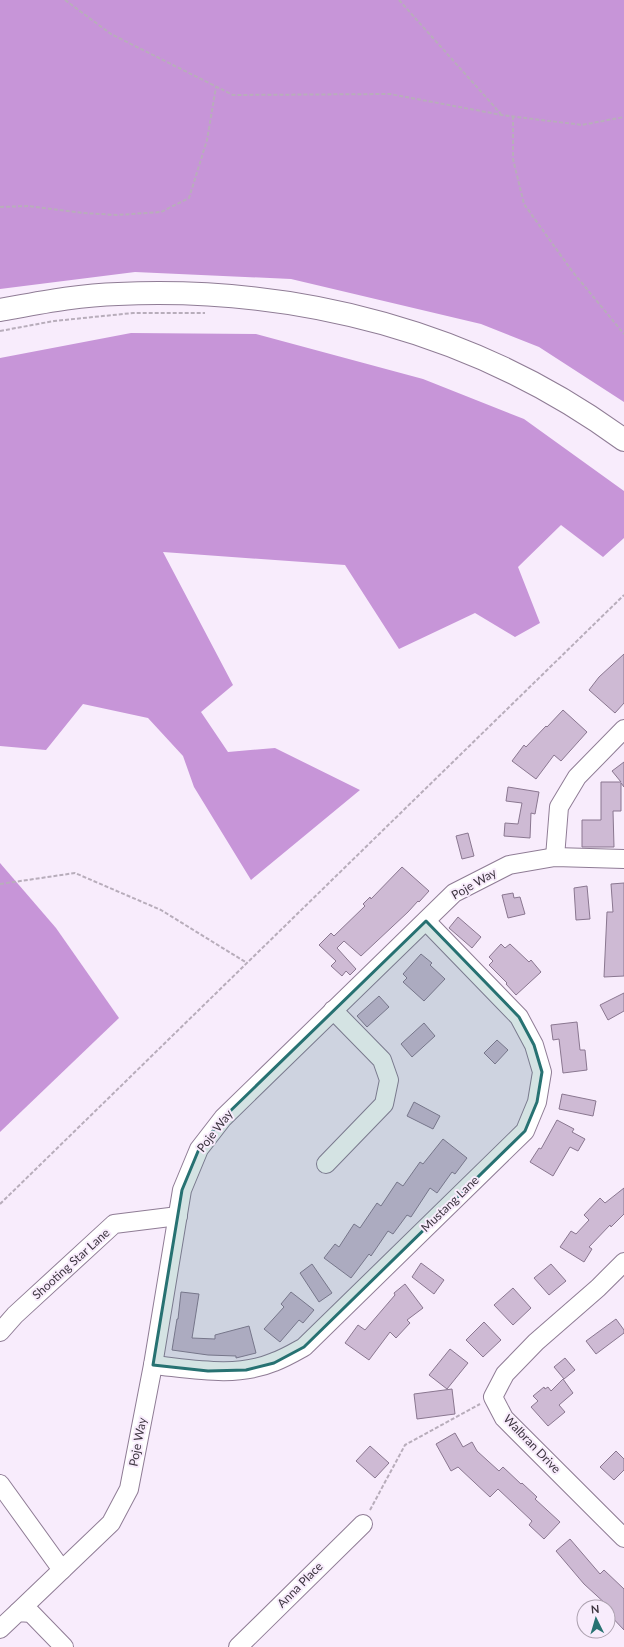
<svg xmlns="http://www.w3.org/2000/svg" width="624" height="1647" viewBox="0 0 624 1647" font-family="Lato,sans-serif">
<rect width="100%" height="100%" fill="#f8ecfc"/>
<!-- forest -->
<g fill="#c795d8">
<path d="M0,0h624v402l-85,-55 -58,-23 -190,-45 -156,-7 -135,17z"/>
<path d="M131,333l125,1 167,45 101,40 100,72v47l-21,19 -42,-32 -43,42 22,56 -25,14 -40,-24 -76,36 -54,-84 -182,-13 70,133 -32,27 27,40 47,-4 85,42 -109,90 -57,-93 -11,-31 -35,-38 -65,-14 -37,46 -46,-4v-388z"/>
<path d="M0,863l56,65 63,90 -119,114z"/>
</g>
<!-- building -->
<g fill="#cebad4" stroke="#8a7790">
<path d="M624,654v49l-9,10 -26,-23 10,-13z"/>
<path d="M563,710l24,22 -26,29 -7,-6 -18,24 -24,-18 12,-16 2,2 20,-21 1,1z"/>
<path d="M624,762v25l-3,-4v28h-8l1,36h-32v-27h19v-38h20l-9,-11z"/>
<path d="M508,787l31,5 -4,22 -4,-1 -1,25 -26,-2 1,-13 13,1 4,-21 -16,-2z"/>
<path d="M468,833l6,23 -12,3 -6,-23z"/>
<path d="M402,867l27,24 -10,11 -1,-1 -10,11 -47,44 -17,-15 -7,7 19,21 -6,6 -4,-4 -4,5 -11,-10 5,-5 -17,-16 12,-12 3,3 31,-30 -2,-2 7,-7 1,2z"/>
<path d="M624,883v93l-20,1 3,-65h6l-2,-28z"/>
<path d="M587,886l3,33 -14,1 -2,-32z"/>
<path d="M513,893l1,5 6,-1 5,17 -17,4 -6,-23z"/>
<path d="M458,917l23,20 -9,11 -23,-20z"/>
<path d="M501,944l4,4 5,-4 19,18 2,-2 10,12 -25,23 -10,-11 1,-1 -18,-18 4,-4 -4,-4z"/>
<path d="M421,954l11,9 -2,2 15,14 -21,22 -21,-19 4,-4 -4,-4z"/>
<path d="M624,993v18l-16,9 -8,-15z"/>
<path d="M379,996l10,11 -22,20 -10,-11z"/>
<path d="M577,1022l3,28h5l2,20 -24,3 -4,-34 -6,1 -2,-15z"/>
<path d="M424,1023l11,13 -23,21 -11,-13z"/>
<path d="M497,1040l11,10 -13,14 -11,-11z"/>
<path d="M562,1094l34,7 -3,15 -34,-7z"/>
<path d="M414,1102l26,14 -7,13 -26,-13z"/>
<path d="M557,1120l17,9 -2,3 13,7 -7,12 -8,-4 -17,29 -23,-14 9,-14 2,1z"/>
<path d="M443,1139l24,19 -12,16 -3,-2 -15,21 -7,-5 -19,29 -4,-2 -14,19 -5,-3 -17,25 -2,-2 -18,24 -27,-20 11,-14 4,3 15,-23 6,4 17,-25 4,3 16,-24 6,4 17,-24 3,2z"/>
<path d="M624,1188v26l-13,13 -1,-2 -21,22 3,2 -8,13 -24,-15 11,-16 5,3 13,-14 -5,-5 16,-17 5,5z"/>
<path d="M421,1263l23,17 -10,14 -22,-17z"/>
<path d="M312,1264l20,29 -13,9 -19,-29z"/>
<path d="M551,1264l15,17 -17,14 -15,-17z"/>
<path d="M405,1284l18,24 -16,12 3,3 -14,15 -6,-6 -21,28 -24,-17 13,-18 7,5 30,-35 -1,-2z"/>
<path d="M513,1288l18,20 -18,17 -19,-20z"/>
<path d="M181,1292l18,2 -7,44 23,1v-4l34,-9 7,27 -20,5v-2l-28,-1 -36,-5 5,-31h1z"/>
<path d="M291,1292l23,18 -11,13 -4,-3 -19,22 -16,-13 20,-22 -3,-3z"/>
<path d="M616,1319l8,11v3l-28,21 -10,-13z"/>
<path d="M484,1322l17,18 -18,17 -17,-17z"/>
<path d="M450,1349l18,14 -21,26 -18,-14z"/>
<path d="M565,1358l10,12 -11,9 -10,-12z"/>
<path d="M563,1379l10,14 -14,12 6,7 -17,14 -17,-19 7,-6 -5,-5 11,-9 1,2 3,-2 3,4z"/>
<path d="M452,1389l3,25 -38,5 -3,-25z"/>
<path d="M455,1433l8,14 9,-5 5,9 22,20 4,-4 18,17 1,-1 15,14 -2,2 25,23 -16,17 -15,-14 3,-4 -34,-32 -8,8 -32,-30 -7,4 -15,-27z"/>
<path d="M370,1446l19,17 -14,15 -19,-17z"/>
<path d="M616,1451l8,8v11l-10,10 -14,-13z"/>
<path d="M570,1539l30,35 4,-4 20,19v41l-16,-17v-7l-24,-22 -28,-33z"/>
</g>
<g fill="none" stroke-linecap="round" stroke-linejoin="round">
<!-- minor casing -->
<g stroke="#8f7c95" stroke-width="20">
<g id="minor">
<path d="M555,857l4,-50 18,-30 47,-48"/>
<path d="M326,1164l58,-60 5,-24 -7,-20 -49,-50"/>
<path d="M624,1262l-26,26 -62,54 -31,32 -12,23 11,21 120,120"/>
<path d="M0,1332l15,-17 99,-91 64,-8"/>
<path d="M153,1365c40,4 83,13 121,-3 11,-4 21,-10 30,-15l221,-216 12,-29 5,-30 -8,-27 -15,-28 -93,-96"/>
<path d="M0,1484l62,86"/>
<path d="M18,1612l93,-89 18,-34 24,-124 29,-175 17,-41 24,-31 231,-225 55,-28 46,-8 69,2"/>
<path d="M0,1629l18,-17 13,1 33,34"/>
<path d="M238,1647l125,-123"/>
</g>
</g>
<!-- major casing -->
<g stroke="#8f7c95" stroke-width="24">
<path id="major" d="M0,310c39,-7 78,-15 118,-16 180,-8 359,38 506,146"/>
</g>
<!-- path -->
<g stroke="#b8adbb" stroke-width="2" stroke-dasharray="4 2" stroke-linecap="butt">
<path d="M65,0l46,34 122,61 157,-1 112,21 80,10 42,-8"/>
<path d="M399,0l102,114"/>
<path d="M513,116v43l11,45 48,67 52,63"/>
<path d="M0,207l28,-1 55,7 34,2 44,-3 28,-14 18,-58 9,-53"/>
<path d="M0,331l54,-10 79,-8h72"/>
<path d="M0,884l75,-11 86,37 86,53"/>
<path d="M0,1204l624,-609"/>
<path d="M370,1510l35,-65 75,-41"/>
</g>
<!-- minor -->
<use href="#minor" stroke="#fff" stroke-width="18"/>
<!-- major -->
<use href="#major" stroke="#fff" stroke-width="22"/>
</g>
<!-- marked area -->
<path fill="#277272" fill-opacity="0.2" stroke="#277272" stroke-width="3" stroke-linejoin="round" d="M426,921l93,96 15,28 8,27 -5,30 -12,29 -221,216 -30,16 -28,7 -38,1 -55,-6 29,-175 17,-41 24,-31z"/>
<g text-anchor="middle" stroke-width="4" stroke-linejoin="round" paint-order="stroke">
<!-- street labels -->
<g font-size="12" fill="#3c343f" stroke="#f8ecfc">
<text transform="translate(474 884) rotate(-30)" y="4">Poje Way</text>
<text transform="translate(215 1131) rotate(-52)" y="4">Poje Way</text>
<text transform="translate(450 1204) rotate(-44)" y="4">Mustang Lane</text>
<text transform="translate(71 1264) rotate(-42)" y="4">Shooting Star Lane</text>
<text transform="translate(138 1442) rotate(-79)" y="4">Poje Way</text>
<text transform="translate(532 1444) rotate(46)" y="4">Walbran Drive</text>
<text transform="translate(300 1585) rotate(-45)" y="4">Anna Place</text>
</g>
</g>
<!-- north arrow -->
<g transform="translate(596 1619) rotate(355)"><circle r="19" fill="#f8ecfc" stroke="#ada2b0"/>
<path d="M0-3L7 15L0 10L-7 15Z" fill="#277272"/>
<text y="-6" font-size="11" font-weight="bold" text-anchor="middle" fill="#3c343f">N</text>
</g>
</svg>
